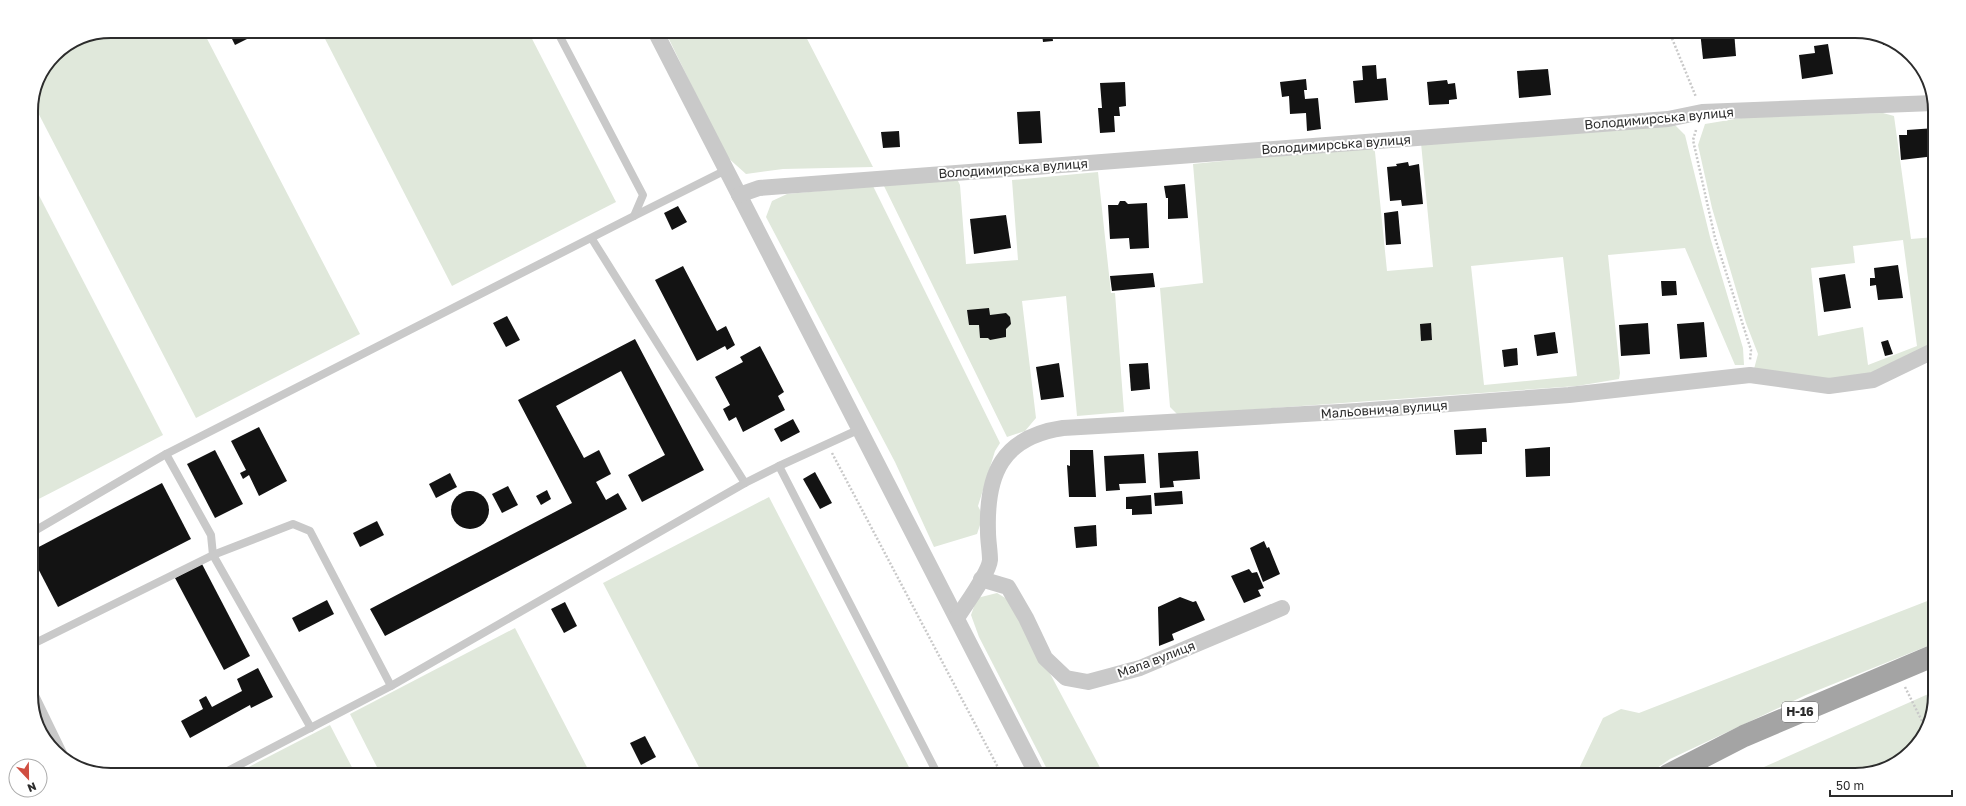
<svg xmlns="http://www.w3.org/2000/svg" width="1966" height="806" viewBox="0 0 1966 806" font-family="'Golos Text',sans-serif">
<rect width="100%" height="100%" fill="#fff"/>
<!-- green -->
<g fill="#e0e8db" fill-rule="evenodd">
<path d="M111,31h92l157,303 -164,84 -164,-317 5,-21 18,-26 26,-17z"/>
<path d="M321,31h207l88,171 -164,84z"/>
<path d="M665,31h138l70,136 -90,2 -37,5 -20,-18z"/>
<path d="M1883,113l11,3 17,123 24,-2v108l-62,29 -47,8 -72,-13 4,-15 -12,-31 -34,-115 -14,-63 7,-21 42,-7zM1903,240l14,106 -49,19 -5,-38 -45,9 -7,-68 44,-5 -2,-17z"/>
<path d="M1673,123l12,12 25,102 33,111 1,17h-9l-50,-117 -77,7 12,118 -1,6 -42,7 -399,29 -8,-8 -10,-119 43,-5 -10,-119 180,-18 2,6 12,119 46,-4 -12,-124zM1563,257l14,119 -93,9 -13,-119z"/>
<path d="M1098,172l13,121h4l9,119 -47,4 -11,-120 -44,5 14,117 -11,13 -18,6 -124,-253 74,-5 3,6 6,79 52,-4 -6,-80z"/>
<path d="M31,180l132,255 -132,68z"/>
<path d="M873,186l127,257 -5,8 -17,55 5,10 -6,18 -43,13 -39,-85 -129,-245 6,-16 15,-7z"/>
<path d="M769,497l144,278h-210l-100,-192z"/>
<path d="M997,593l15,9 92,173h-54l-71,-138 -8,-22 6,-17z"/>
<path d="M1935,598v45l-129,52 -136,64 -23,16h-71l27,-57 18,-9 18,4z"/>
<path d="M515,628l76,147h-210l-31,-61z"/>
<path d="M1935,691l-6,34 -29,36 -45,14h-109z"/>
<path d="M330,725l26,50h-123z"/>
</g>
<!-- building -->
<g fill="#131313">
<path d="M228,31h35l-28,14z"/>
<path d="M970,31h15l1,3 -16,1z"/>
<path d="M1700,31h34l2,25 -33,3z"/>
<path d="M1052,33l1,8 -10,1 -1,-8z"/>
<path d="M1882,36l3,1 9,7 -11,1z"/>
<path d="M1828,44l5,30 -31,5 -3,-24 16,-2 -1,-7z"/>
<path d="M1376,65l1,14 9,-1 2,22 -33,3 -2,-22 10,-1 -1,-14z"/>
<path d="M1548,69l3,26 -32,3 -2,-27z"/>
<path d="M1306,79l1,11h-3l1,9 13,-1 3,31 -14,2 -1,-18 -16,1 -1,-18 -7,1 -2,-15z"/>
<path d="M1447,80l1,4 7,-1 2,16 -8,1v4l-20,1 -2,-23z"/>
<path d="M1125,82l1,24 -7,1 1,9h-6l1,16 -15,1 -2,-25h4l-2,-25z"/>
<path d="M1040,111l2,32 -23,1 -2,-32z"/>
<path d="M1935,128v28l-34,4 -2,-25h8v-5z"/>
<path d="M899,131l1,16 -17,1 -2,-16z"/>
<path d="M1408,162l1,4 10,-2 4,40 -21,2 -1,-6 -11,1 -3,-34 10,-1 -1,-2z"/>
<path d="M1185,184l3,34 -20,1v-21h-2l-2,-12z"/>
<path d="M1120,201h5l3,3 19,-1 2,45 -19,1 -1,-11 -19,1 -2,-34h10z"/>
<path d="M678,206l9,16 -15,8 -8,-17z"/>
<path d="M1398,211l3,33 -15,1 -2,-32z"/>
<path d="M1006,215l5,33 -37,6 -4,-35z"/>
<path d="M1898,265l5,33 -25,2 -2,-15 -6,1v-8h5l-1,-10z"/>
<path d="M683,266l34,65 9,-5 9,19 -8,5 -2,-4 -28,15 -42,-81z"/>
<path d="M1153,273l2,14 -43,4 -2,-15z"/>
<path d="M1845,274l6,34 -27,4 -5,-34z"/>
<path d="M1661,281h15l1,14 -15,1z"/>
<path d="M989,308l1,7 16,-2 4,4 1,7 -5,5v8l-16,3 -2,-2h-8l-1,-13h-10l-2,-15z"/>
<path d="M507,316l13,24 -14,7 -13,-24z"/>
<path d="M1704,322l3,35 -27,2 -3,-35z"/>
<path d="M1431,323l1,17 -11,1 -1,-17z"/>
<path d="M1648,323l2,31 -29,2 -2,-31z"/>
<path d="M1555,332l3,21 -21,3 -3,-21z"/>
<path d="M635,339l69,131 -62,32 -14,-27 37,-20 -44,-84 -65,35 28,52 15,-8 12,24 -15,8 10,18 12,-7 9,16 -242,127 -15,-27 202,-106 -54,-103z"/>
<path d="M1888,340l5,14 -8,2 -4,-14z"/>
<path d="M760,346l24,46 -6,4 7,14 -42,22 -7,-15 -7,4 -6,-12 7,-4 -15,-28 28,-15 -3,-5z"/>
<path d="M1517,348l1,17 -14,2 -2,-17z"/>
<path d="M1059,363l5,34 -23,3 -5,-33z"/>
<path d="M1148,363l2,26 -19,2 -2,-27z"/>
<path d="M793,419l7,13 -19,10 -7,-13z"/>
<path d="M259,427l28,54 -28,15 -10,-21 -6,4 -3,-6 6,-3 -15,-29z"/>
<path d="M1486,428l1,14h-5v12l-26,1 -2,-25z"/>
<path d="M1550,447v29l-24,1 -1,-28z"/>
<path d="M215,450l28,54 -28,14 -28,-54z"/>
<path d="M1070,450h23l3,47h-27l-2,-32 3,1z"/>
<path d="M1198,451l2,28 -27,2 1,6 -14,1 -2,-35z"/>
<path d="M1144,454l2,29 -27,1 1,6 -14,1 -2,-35z"/>
<path d="M815,472l17,31 -12,6 -17,-30z"/>
<path d="M450,473l7,14 -21,11 -7,-14z"/>
<path d="M162,483l29,56 -133,68 -27,-52v-4z"/>
<path d="M508,486l10,19 -16,8 -10,-19z"/>
<path d="M547,490l4,9 -10,6 -5,-9z"/>
<circle cx="470" cy="510" r="19"/>
<path d="M1182,491l1,13 -28,2 -1,-13z"/>
<path d="M1151,495l1,19 -20,1v-6h-6v-12z"/>
<path d="M377,521l7,14 -24,12 -7,-14z"/>
<path d="M1096,525l1,21 -21,2 -2,-21z"/>
<path d="M1264,541l3,7 2,-1 11,27 -17,8 -13,-34z"/>
<path d="M202,564l48,92 -26,14 -49,-92z"/>
<path d="M1249,569l3,4 5,-1 7,16 -6,2 3,6 -17,7 -13,-27z"/>
<path d="M1180,597l13,5 3,-1 9,19 -33,14 2,6 -15,6 -1,-39z"/>
<path d="M327,600l7,14 -35,18 -7,-14z"/>
<path d="M565,602l12,24 -13,7 -13,-24z"/>
<path d="M258,668l15,29 -22,11 -1,-3 -60,33 -9,-17 22,-12 -4,-9 7,-4 6,11 30,-16 -5,-12z"/>
<path d="M645,736l11,21 -15,8 -11,-22z"/>
</g>
<g fill="none" stroke-linecap="round" stroke-linejoin="round">
<!-- path -->
<g stroke="#c9c9c9" stroke-width="2.5" stroke-dasharray="2 2" stroke-linecap="butt">
<path d="M1669,31l27,66"/>
<path d="M1696,130l-3,10 22,98 36,112 -1,10"/>
<path d="M832,453l170,322"/>
<path d="M1905,687l21,42"/>
</g>
<!-- service -->
<g stroke="#c9c9c9" stroke-width="8">
<path d="M634,216l92,-46"/>
<path d="M592,239l153,244"/>
<path d="M166,454l45,81 2,20 98,173"/>
<path d="M779,466l81,-37"/>
<path d="M31,533l135,-79 468,-238 9,-21 -86,-164"/>
<path d="M31,645l182,-90 80,-31 17,7 81,155"/>
<path d="M31,687l34,70"/>
<path d="M220,775l171,-89 354,-203 34,-17 159,309"/>
</g>
<!-- minor -->
<g stroke="#c9c9c9" stroke-width="16">
<path d="M655,31l382,744"/>
<path d="M739,195l20,-7 909,-69 34,-7 232,-9"/>
<path d="M981,579l27,8 18,31 19,40 21,20 22,4 52,-14 142,-60"/>
<path d="M957,618c8,-13 32,-45 33,-58 0,-9 -2,-19 -2,-28 -2,-58 14,-95 75,-104l294,-17 212,-16 181,-20 79,11 44,-6 62,-30"/>
</g>
<!-- primary -->
<path stroke="#a4a4a4" stroke-width="22" d="M1668,775l76,-39 191,-81"/>
</g>
<g text-anchor="middle" stroke-width="4" stroke-linejoin="round" paint-order="stroke">
<!-- shield labels -->
<rect fill="#fff" stroke="#6b6b6b" stroke-width="1" x="1782" y="702" width="36" height="20" rx="3"/>
<g font-size="12" font-weight="bold" fill="#2c2c2c">
<text x="1800" y="716">Н-16</text>
</g>
<!-- street labels -->
<g font-size="13" fill="#2c2c2c" stroke="#fff">
<text transform="translate(1659 118) rotate(-5)" y="5">Володимирська вулиця</text>
<text transform="translate(1336 144) rotate(-4)" y="5">Володимирська вулиця</text>
<text transform="translate(1013 168) rotate(-4)" y="5">Володимирська вулиця</text>
<text transform="translate(1384 409) rotate(-4)" y="5">Мальовнича вулиця</text>
<text transform="translate(1156 659) rotate(-21)" y="5">Мала вулиця</text>
</g>
</g>
<!-- crop -->
<path d="M0 0H1966V806H0ZM111 38H1855A73 73 0 0 1 1928 111V695A73 73 0 0 1 1855 768H111A73 73 0 0 1 38 695V111A73 73 0 0 1 111 38Z" fill="#fff" fill-rule="evenodd"/>
<path fill="none" stroke="#2c2c2c" stroke-width="2" d="M111 38H1855A73 73 0 0 1 1928 111V695A73 73 0 0 1 1855 768H111A73 73 0 0 1 38 695V111A73 73 0 0 1 111 38Z"/>
<!-- north arrow -->
<g transform="translate(28 778) rotate(158)"><circle r="19" fill="#ffffff" stroke="#ababab"/>
<path d="M0-3L7 15L0 10L-7 15Z" fill="#d04e41"/>
<text y="-6" font-size="11" font-weight="bold" text-anchor="middle" fill="#2c2c2c">N</text>
</g>
<!-- scale -->
<path d="M1830 790v6h122v-6" fill="none" stroke="#2c2c2c" stroke-width="2"/>
<text x="1836" y="790" font-size="12" fill="#2c2c2c" stroke="#ffffff" stroke-width="3" paint-order="stroke">50 m</text>
</svg>
